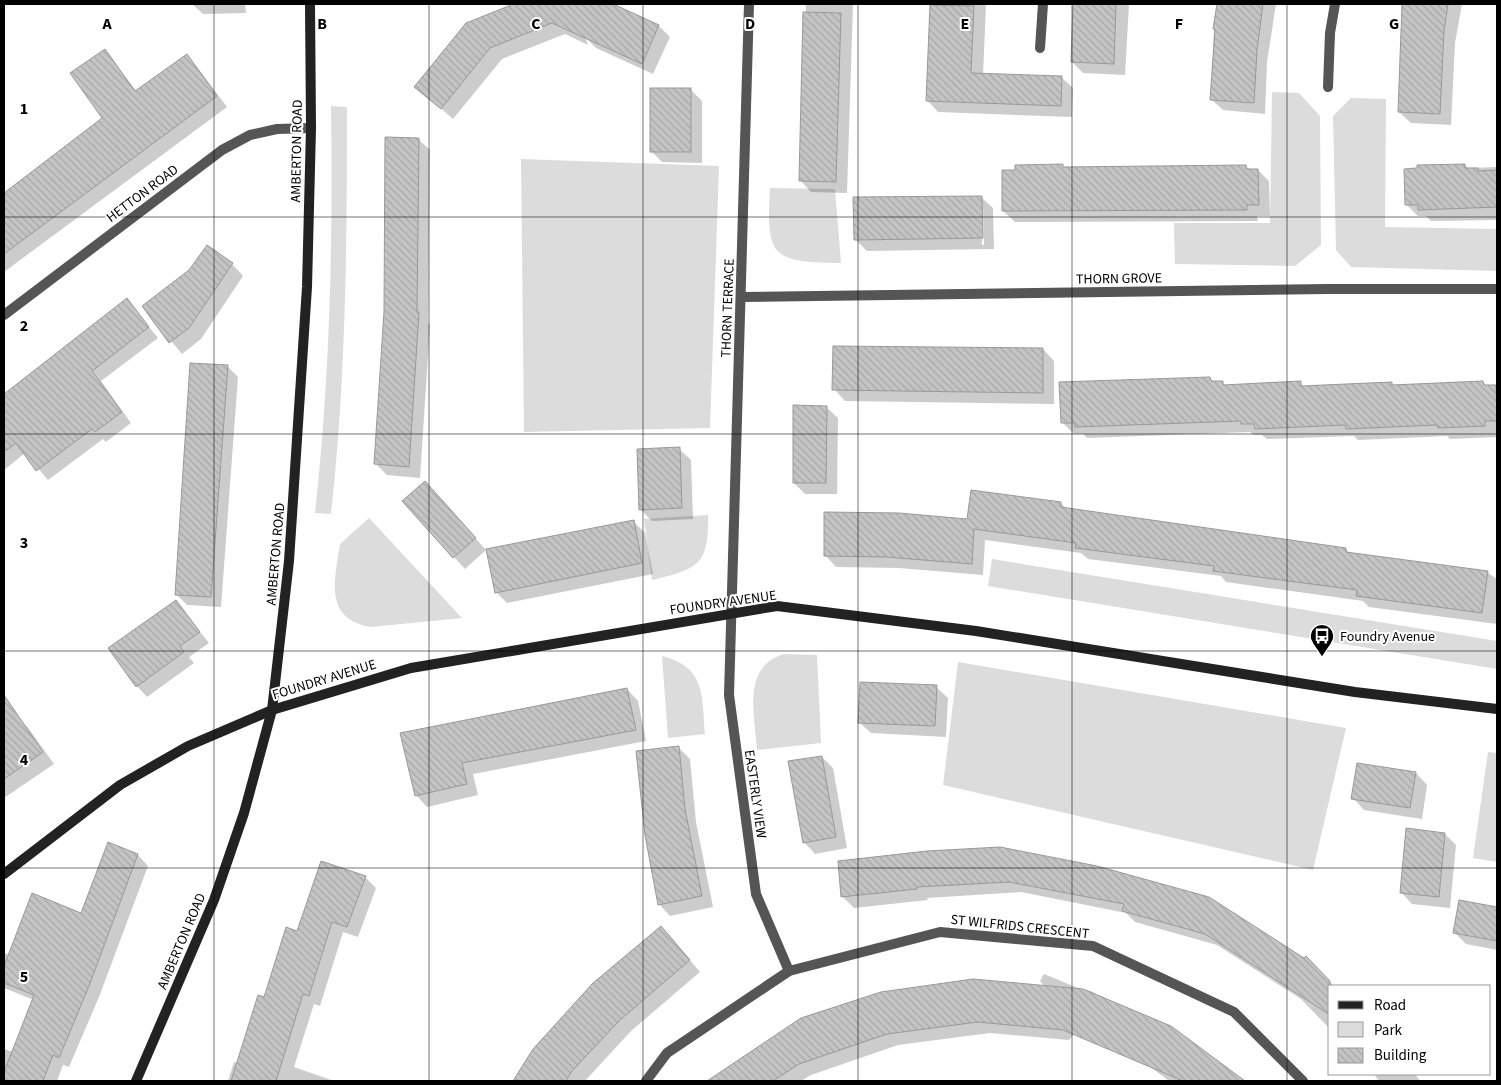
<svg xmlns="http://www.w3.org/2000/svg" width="1501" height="1085" viewBox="0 0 1501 1085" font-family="'Source Sans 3',sans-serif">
<defs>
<pattern id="building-back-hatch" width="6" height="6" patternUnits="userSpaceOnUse" patternTransform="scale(1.25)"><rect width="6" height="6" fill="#c4c4c4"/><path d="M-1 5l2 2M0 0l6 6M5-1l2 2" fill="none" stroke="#a7a7a7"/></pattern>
</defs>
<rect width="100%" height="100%" fill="#fff"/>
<!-- green -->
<g fill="#dcdcdc">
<path d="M1272,92l27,1 21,23 1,129 -26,21 -120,-2 -1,-41h96z"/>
<path d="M1351,98l35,1 -1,128 112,2v42l-146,-4 -15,-17 -3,-134z"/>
<path d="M331,106l16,1c0,136 -1,272 -16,407l-16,-1c15,-135 18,-271 16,-407z"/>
<path d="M521,159l198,7 -9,262 -186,4z"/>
<path d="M770,188l65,1 6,74c-69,-1 -75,-5 -71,-75z"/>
<path d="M708,515c1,50 -10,54 -56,65l-8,-61z"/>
<path d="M369,518l93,100 -91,9c-48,-8 -36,-48 -31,-83z"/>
<path d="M992,559l505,82v28l-509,-83z"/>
<path d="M784,654l33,1 4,88 -64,7c-2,-35 -16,-83 27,-96z"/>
<path d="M662,656c44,11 40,40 43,78l-37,4z"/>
<path d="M958,662l388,66 -33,142 -370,-85z"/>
<path d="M1488,752l9,1v109l-24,-4z"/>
</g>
<!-- shadow -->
<g fill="#0003" fill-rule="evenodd">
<path d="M192,4h53l1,9 -43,1z"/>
<path d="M517,4h55l13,33 15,-33h10l49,22 11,11 -17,37 -57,-26 -11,-11 3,8 -23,-11 -63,25 -49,60 -37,-33 51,-62z"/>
<path d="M806,4h47l-6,189 -36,-1 -11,-12z"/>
<path d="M937,4h49l-3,71 78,2 12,11 -1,29 -134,-5 -11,-12z"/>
<path d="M1074,4h55l-4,71 -42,-2 -11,-11z"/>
<path d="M1218,4h58l-9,58 -2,52 -42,-4 -12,-11 3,-71z"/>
<path d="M1409,4h53l-7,39 -4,82 -40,-2 -12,-11 3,-69z"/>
<path d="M105,51l32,41 50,-36 10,11 30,40 -223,165v-77l100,-77z"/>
<path d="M691,90l11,11v62l-40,-1 -11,-11z"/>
<path d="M418,139l12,11 -2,173 2,2 -10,153 -33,-3 -11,-11z"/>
<path d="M1465,165l3,3 29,-1v53l-66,1 -5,-5h-8l-12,-12z"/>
<path d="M1063,166l2,2 181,-2 4,4h8l11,11 1,35h-13l1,5 -243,1 -12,-11 13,-40z"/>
<path d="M981,197l12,11 1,41 -127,2 -12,-12zM981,207h2l1,38h-2z"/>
<path d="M232,264l11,12 -42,63 -19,15 -39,-47z"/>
<path d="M127,300l31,38 -57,43 30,42 -25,19 -3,-3 -55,41 -23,-27 -21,17v-70z"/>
<path d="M1043,349l11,12v43l-209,-3 -11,-12z"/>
<path d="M192,365l36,2 10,10 -17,230 -34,-2 -11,-11z"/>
<path d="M1210,378l4,4h8l4,4 74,-3 4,4 87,-4 4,3 88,-4 4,4h10v51l-47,2 -3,-3 -89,4 -4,-4 -87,3 -5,-4h-8l-4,-3 -163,6 -4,-4h-9l-12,-12z"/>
<path d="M826,407l12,11 -1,76h-32l-11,-11z"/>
<path d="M679,449l12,11 2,59 -41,2 -12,-12z"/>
<path d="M425,482l61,68 -21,19 -11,-12z"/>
<path d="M1061,503l6,7 279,39 4,5 137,18 10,7v45l-128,-17 -6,-6 -137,-19 -5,-6 -133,-17 -7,-6 -96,-13 -2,35 -84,-7 -63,-1 -11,-12 144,-35z"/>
<path d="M634,522l11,11 8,41 -146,29 -11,-11z"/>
<path d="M176,602l33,41 -20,14 5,6 -47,34 -10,-11z"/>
<path d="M936,687l12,11 -2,39 -75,-4 -12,-11z"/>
<path d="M627,689l11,12 8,40 -173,33 5,21 -51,12 -11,-12 -15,-61z"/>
<path d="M18,717l11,12 25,35 -50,34v-71z"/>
<path d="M679,748l11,11 6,63 17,85 -43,9 -11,-12z"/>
<path d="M822,757l11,11 14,80 -32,6 -11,-12z"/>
<path d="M1416,773l11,12 -5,34 -58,-9 -11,-12z"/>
<path d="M1445,834l11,11 -6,63 -38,-4 -11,-12z"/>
<path d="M109,844l29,11 10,11 -49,131 -30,70 -6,-2 -6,16h-53v-32l9,3 21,-52 -30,-12v-35l5,2 73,-40z"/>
<path d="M1000,848l304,112 2,-2 28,28h-4v43l-29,-30 -84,-54 -82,-23 -9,-9 -105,-21 -94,6 1,2 -74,8 -11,-11z"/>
<path d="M365,877l11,11 -18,49 -15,-5 -23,74 -6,-2 -20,63 40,14h-106l6,-19 4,1 27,-65 33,-66z"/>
<path d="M1460,902l37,6v42l-31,-6 -11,-11z"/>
<path d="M672,939l28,33 -69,59 -46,50h-70l19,-32z"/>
<path d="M1044,974l39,16 8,1 137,79 11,11h-70l-82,-62 -18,21 -79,-7 -92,12 -87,30 -10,6h-91l3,-3 332,-91 -5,-6z"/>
<path d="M1374,1074h41l5,7h-41z"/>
</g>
<!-- building -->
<g fill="url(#building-back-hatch)" stroke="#999">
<path d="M509,4h104l46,21 -17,39 -90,-41 -62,25 -49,61 -27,-22 52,-64 45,-18z"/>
<path d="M1073,4h43l-2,60 -43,-2z"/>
<path d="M1217,4h46l-6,46 -3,53 -44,-3 5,-71h-2z"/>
<path d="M1402,4h46l-4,27 -4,83 -42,-2z"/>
<path d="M930,5l44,1 -3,67 91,3 -1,30 -135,-5z"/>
<path d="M803,12l38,1 -5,169 -37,-1z"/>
<path d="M105,49l30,42 52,-37 30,42 -213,158v-61l98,-75 -32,-45z"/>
<rect x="650" y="88" width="41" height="64"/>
<path d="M385,137l34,1 -2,174h2l-10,155 -35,-3 10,-152z"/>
<path d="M1063,164v3l183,-2v4h12l1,36h-12v5l-245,1v-41h13v-5z"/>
<path d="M1465,164v4h13v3l19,-1v37l-79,3v-5h-13l-1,-36 13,-1v-3z"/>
<path d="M982,196l1,42 -129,2 -1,-43z"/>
<path d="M207,245l26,18 -44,65 -20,15 -27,-37 47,-36z"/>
<path d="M127,298l22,29 -57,44 30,41 -27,20 -3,-3 -56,42 -20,-28 -12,9v-58z"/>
<path d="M833,346l210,2v45l-211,-3z"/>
<path d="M190,363l38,2 -17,232 -36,-2z"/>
<path d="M1210,377l1,4h12v4l78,-4v5l91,-4v3l91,-4 1,4h12l1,36h-12v5l-47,2 -1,-3 -91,4 -1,-4 -90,4 -1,-5h-13v-3l-166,6v-4h-14l-2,-41z"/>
<path d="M793,405l34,1 -1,77h-33z"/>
<path d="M680,447l2,61 -43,2 -2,-61z"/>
<path d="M425,481l51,57 -23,20 -51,-57z"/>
<path d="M971,490l90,12v5l285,41v4l142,19 -6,42 -126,-17 1,-6 -144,-19 1,-5 -139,-18 1,-5 -102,-14 -2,35 -85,-7 -63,-1v-44l75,1 68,6z"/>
<path d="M634,520l8,43 -147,30 -9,-44z"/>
<path d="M176,600l24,32 -20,14 4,6 -48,35 -28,-39z"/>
<path d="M860,682l77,3 -2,41 -77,-3z"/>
<path d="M627,688l9,42 -174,33 5,21 -52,12 -15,-63z"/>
<path d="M4,695l39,57 -39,27z"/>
<path d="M679,746l6,63 17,87 -44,9 -13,-70 -9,-84z"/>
<path d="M822,756l14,81 -33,6 -15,-82z"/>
<path d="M1357,763l59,9 -6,36 -59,-9z"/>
<path d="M1406,828l39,5 -6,64 -39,-4z"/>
<path d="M108,842l30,12 -49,132 -30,72 -6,-3 -10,26h-39v-9l30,-77 -30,-12v-17l28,-73 49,20z"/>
<path d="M1000,847l97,19 112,31 95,61 2,-2 24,25v34l-125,-81 -83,-23 2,-7 -115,-22 -92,5v2l-76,8 -3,-36 89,-10z"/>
<path d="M321,861l45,15 -19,51 -15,-5 -23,74 -6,-2 -27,87h-45l27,-86 6,2 22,-70 11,4z"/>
<path d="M1459,900l38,7v34l-44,-8z"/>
<path d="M661,926l29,34 -70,60 -48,51 -6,10h-53l20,-32 60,-66z"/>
<path d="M973,979l110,10 88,37 74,55h-62l-120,-51 -85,-8 -91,12 -88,30 -26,17h-66l94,-63 80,-26z"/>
</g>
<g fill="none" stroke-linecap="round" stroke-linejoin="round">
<!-- street -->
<g stroke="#555" stroke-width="10">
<path d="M749,4l-20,691 27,199 33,77"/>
<path d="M1040,48l3,-44"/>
<path d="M1328,87l2,-54 5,-29"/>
<path d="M742,297l586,-8h169"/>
<path d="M4,315l218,-165 28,-15 27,-6 34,-1"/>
<path d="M646,1081l21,-28 122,-82 151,-39 153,14 141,66 69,69"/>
</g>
<!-- secondary -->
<g stroke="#222" stroke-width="10">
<path d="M4,874l116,-89 68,-39 84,-36 139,-42 366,-62 199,25 379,61 142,17"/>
<path d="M136,1081l78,-181 30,-87 28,-103 17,-149 18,-274 4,-159 -1,-124"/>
</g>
</g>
<!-- grid -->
<path fill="none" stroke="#000" stroke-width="1" stroke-opacity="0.55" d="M214,4v1077M429,4v1077M643,4v1077M858,4v1077M1072,4v1077M1287,4v1077M4,217h1493M4,434h1493M4,651h1493M4,868h1493"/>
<!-- icons -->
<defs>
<g id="bus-pin" transform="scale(1.25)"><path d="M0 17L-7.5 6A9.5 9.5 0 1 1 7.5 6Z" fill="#000" stroke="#fff"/><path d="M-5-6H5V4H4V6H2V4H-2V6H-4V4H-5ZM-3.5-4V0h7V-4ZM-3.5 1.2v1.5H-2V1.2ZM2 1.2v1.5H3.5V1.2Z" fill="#fff"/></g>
</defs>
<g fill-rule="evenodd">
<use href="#bus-pin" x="1322" y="636"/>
</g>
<g text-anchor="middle" stroke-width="4" stroke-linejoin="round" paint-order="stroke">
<!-- street labels -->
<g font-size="14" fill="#000" stroke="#fff">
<text transform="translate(296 151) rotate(-89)" y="5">AMBERTON ROAD</text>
<text transform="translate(142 193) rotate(-37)" y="5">HETTON ROAD</text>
<text transform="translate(1119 278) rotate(-1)" y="5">THORN GROVE</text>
<text transform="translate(727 308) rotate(-88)" y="5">THORN TERRACE</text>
<text transform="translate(275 554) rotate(-85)" y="5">AMBERTON ROAD</text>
<text transform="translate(723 602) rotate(-8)" y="5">FOUNDRY AVENUE</text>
<text transform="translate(324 679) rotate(-17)" y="5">FOUNDRY AVENUE</text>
<text transform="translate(756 794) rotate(82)" y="5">EASTERLY VIEW</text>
<text transform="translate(1020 926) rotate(6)" y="5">ST WILFRIDS CRESCENT</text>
<text transform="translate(181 941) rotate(-67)" y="5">AMBERTON ROAD</text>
</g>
<!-- poi labels -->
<g font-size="14" fill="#000" stroke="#fff" text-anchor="start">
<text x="1340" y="641">Foundry Avenue</text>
</g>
</g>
<g font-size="16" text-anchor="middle" font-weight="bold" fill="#000" stroke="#fff" stroke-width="4" stroke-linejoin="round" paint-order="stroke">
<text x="107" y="29">A</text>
<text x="322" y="29">B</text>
<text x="536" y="29">C</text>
<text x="750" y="29">D</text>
<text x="965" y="29">E</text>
<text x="1179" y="29">F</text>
<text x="1394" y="29">G</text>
<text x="24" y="114">1</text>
<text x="24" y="331">2</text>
<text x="24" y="548">3</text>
<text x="24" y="765">4</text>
<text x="24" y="982">5</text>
</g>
<!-- border -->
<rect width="1501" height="1085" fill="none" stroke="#000000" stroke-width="10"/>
<!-- legend -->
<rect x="1328" y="985" width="162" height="90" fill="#ffffff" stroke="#999999"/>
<rect x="1338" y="1001" width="25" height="8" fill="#222222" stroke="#999999"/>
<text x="1374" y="1010" font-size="15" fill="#000000">Road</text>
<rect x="1338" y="1022" width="25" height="15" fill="#dcdcdc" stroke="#999999"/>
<text x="1374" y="1035" font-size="15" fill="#000000">Park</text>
<rect x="1338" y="1048" width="25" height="15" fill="url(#building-back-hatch)" stroke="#999999"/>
<text x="1374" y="1060" font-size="15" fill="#000000">Building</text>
</svg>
